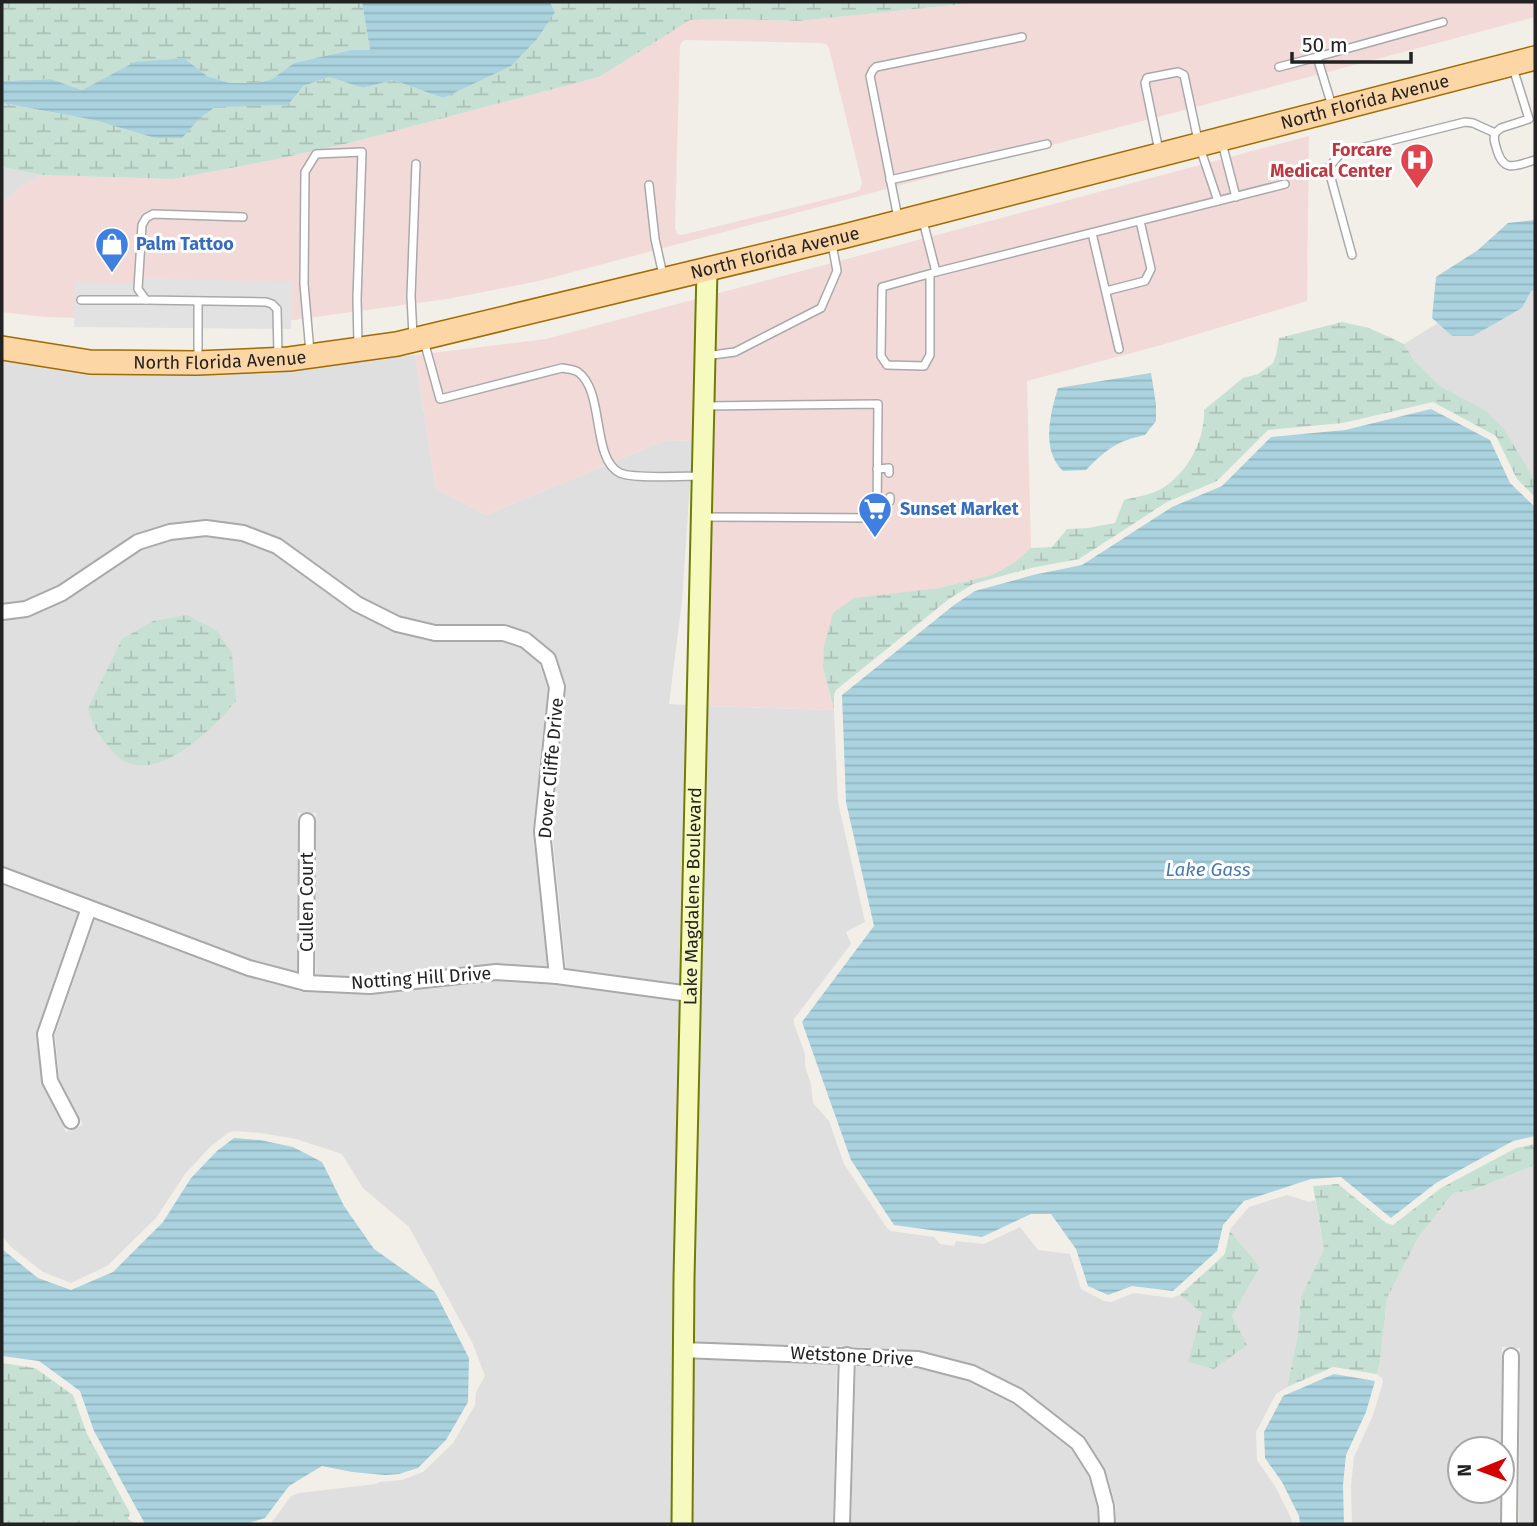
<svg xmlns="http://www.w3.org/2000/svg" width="1537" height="1526" viewBox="0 0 1537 1526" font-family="'Fira Sans',sans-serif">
<defs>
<pattern id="wetland-marsh" width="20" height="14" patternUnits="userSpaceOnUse" patternTransform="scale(1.75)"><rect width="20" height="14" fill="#c6e0d4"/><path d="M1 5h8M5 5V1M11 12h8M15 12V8" fill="none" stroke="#aac0b6"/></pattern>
<pattern id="water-rules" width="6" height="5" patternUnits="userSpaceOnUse" patternTransform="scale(1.75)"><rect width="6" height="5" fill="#aad3df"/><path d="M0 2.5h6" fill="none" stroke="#92b5bf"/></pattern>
</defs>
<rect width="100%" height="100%" fill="#f2efe9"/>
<!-- residential -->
<g fill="#e0dfdf">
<path d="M2,167l39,8 -21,12 -18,17z"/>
<path d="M1535,290v191l-14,-21 -61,-63 -20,-11 -27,-27 -9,-15 34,-21 14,13 47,-15 23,-13 9,-17z"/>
<path d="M415,355l21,134 50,26 180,-75 27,1 -11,160 -13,103 18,1 -6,279 -115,-16 -14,-137 14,-147 -10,-28 -27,-24 -25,-7h-68l-36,-8 -38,-19 -81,-59 -34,-13 -39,-6 -39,4 -35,11 -76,51 -34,15 -22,3v-248l201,19 139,-12z"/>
<path d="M206,537l34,4 32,12 79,58 44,21 37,9 71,1 18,5 18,16 9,25 -15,142 14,137 -52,-3 -125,14 -54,-3v-162h-18l-1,159 -45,-11 -250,-95v-246l26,-3 40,-17 74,-50 30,-10z"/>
<path d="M706,706l128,4 4,92 27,120 -19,10 5,12 -57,75v5l11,30v12l6,18 2,19 16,18 15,43 43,64 4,3 43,6 6,7 14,2 2,-5 28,3 36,-17 18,23 32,4 11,35 23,12 7,1 23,-9 38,5 8,-3 22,18 30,3 28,-49 -30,-36 1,-3 18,-21 38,-12 23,7 5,-2 9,49 -23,47 -3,38 -11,53 -11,7 -20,38 1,28 18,26 16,32 1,6h-176v-18l-10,-35 -22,-34 -60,-47 -50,-25 -55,-14 -63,-4 -164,-5z"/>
<path d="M2,884l76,29 -42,121 6,50 24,48 17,-7 -24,-46 -4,-45 40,-115 150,57 52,13 1,2 73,3 125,-14 61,4 123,17 -7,357 -1,166h-404l4,-2 19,-26 8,-3 77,-9 4,-2 22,-2 21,-8 30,-29 22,-38 1,-13 9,-16 -13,-34 -63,-115 -46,-39 -21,-34 -46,-15 -35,-6 -27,-2 -6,2 -17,13 -26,28 -29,44 -49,48 -36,17 -28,-11 -32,-25 -9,-11z"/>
<path d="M1535,1165v359h-16l1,-176 -18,-1 -1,102h-41v42h40v33h-148l-1,-39 3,-28 19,-42 10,-33 -1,-4 -5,-4 3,-13 7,-63 31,-60 35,-45 21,-3z"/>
<path d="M692,1359l145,4 -4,161h-142z"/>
<path d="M856,1364l61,3 51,13 44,23 59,46 17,27 9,31 1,17h-247z"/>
</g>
<!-- commercial -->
<g fill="#f2dad9" fill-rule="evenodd">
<path d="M982,2h553v15l-996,264 -92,18 -175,24 -228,-6 -42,-5v-108l18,-17 21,-12 132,4 100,-19 80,-18 246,-65 91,-57 39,-1 70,2zM685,40l136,3 5,1 3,4 33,135 -2,6 -4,3 -174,43 -5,-1 -2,-6 5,-181 1,-4z"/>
<path d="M1309,136l-2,165 -142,43 -138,37 4,167 -17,15 -22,12 -53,13 -39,5 -77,75 11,42 -128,-4 9,-412z"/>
<path d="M696,299l-3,142 -27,-1 -180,75 -50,-26 -21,-134 131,-16z"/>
</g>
<!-- wetland -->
<g fill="url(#wetland-marsh)">
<path d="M2,2h360l8,48h-19l-57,13 -22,16 -15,4h-27l-23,-7 -23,-18 -49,5 -53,27 -31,-11 -49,2z"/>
<path d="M550,2h432l-183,19 -70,-2 -39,1 -91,57 -246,65 -80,18 -100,19 -132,-4 -39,-8v-64l92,17 61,18 45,-20 15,-12 73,-1 14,-19 27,-9 34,11 30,-8 50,18 112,-86z"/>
<path d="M1342,322l27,6 35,16 9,15 27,27 46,25 18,18 31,52v16l-18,-18 -21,-43 -63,-34 -90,21 -75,7 -51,51 -50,21 -88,57 -48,9 -58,16 -24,15 -113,91 -2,5v14l-11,-41 1,-22 9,-33 21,-15 85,-10 53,-13 22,-12 17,-15 21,-1 15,-18 21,-1 27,-5 9,-23c11,-3 27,-5 37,-11 27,-16 44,-49 43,-79l39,-32 15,-4 15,-11 3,-8 3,-17z"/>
<path d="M187,615l30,16 15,22 4,48c-23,27 -78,85 -117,57 -4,-3 -8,-9 -11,-12 -12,-15 -15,-20 -20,-38l34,-69 31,-18z"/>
<path d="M1535,1144v21l-62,25 -20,3 -35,45 -31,60 -7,63 -3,13 -44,-7 -46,20 11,-53 3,-38 23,-47 -11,-63 25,-2 48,39 7,2 48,-37 75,-40z"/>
<path d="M1230,1231l30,36 -28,49 15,29 -33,24 -26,-7 14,-49 -22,-18 43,-39 2,-3z"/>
<path d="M2,1363l33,5 38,27 14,39 43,79 -2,6 8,5h-134z"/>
</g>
<!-- parking -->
<path fill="#e2e2e2" d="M148,278l144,4 -1,47 -217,-2 1,-45 56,2z"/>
<!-- water -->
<g fill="url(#water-rules)">
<path d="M362,2h188l5,10 -18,27 -26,27 -68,32 -50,-18 -30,8 -34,-11 -26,9 -15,19 -73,2 -15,11 -18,20h-27l-61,-18 -92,-17v-22l49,-2 31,11 53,-28 49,-4 23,18 23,7h27l15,-4 22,-16 57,-13h19z"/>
<path d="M1535,220v70l-4,1 -9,17 -49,28h-21l-20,-18 4,-41 42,-27 30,-27z"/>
<path d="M1151,373l5,31v17l-11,14c-29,6 -39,15 -59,35l-23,1c-22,-21 -13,-57 -5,-83z"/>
<path d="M1431,409l59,31 20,43 25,24v629l-22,5 -77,42 -45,35 -50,-41 -30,2 -67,22 -21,24 -6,26 -44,40 -41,-5 -24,9 -20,-9 -12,-37 -25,-35h-20l-49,23 -88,-12 -43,-65 -49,-138 72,-96 -28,-124 -4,-107 112,-90 21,-14 58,-16 49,-10 90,-58 50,-21 49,-49 74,-7z"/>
<path d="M234,1138l26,2 33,7 29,15 22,44 30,43 61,43 34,66 -1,44 -22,38 -28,28 -19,6 -14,1 -33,-3 -30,-6 -33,20 -24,32 -19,6h-101l-51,-93 -14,-40 -41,-30 -37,-5v-107l36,29 33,12 42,-18 50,-50 28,-44 26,-27z"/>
<path d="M1334,1374l41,7 -9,31 -20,43 -3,30 1,39h-44l-1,-8 -17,-34 -17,-24 -1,-26 19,-36z"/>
</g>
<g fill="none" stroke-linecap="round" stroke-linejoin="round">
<!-- lane casing -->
<g stroke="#a9a9a9" stroke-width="10">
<g id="lane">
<path d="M1279,67l38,-10"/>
<path d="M1513,68l16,51 -28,9 -6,5c-2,7 0,10 2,17 7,24 20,15 38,10"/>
<path d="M1332,106l-15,-49 126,-35"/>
<path d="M1222,143l14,54"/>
<path d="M1159,151l-14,-68 2,-5 31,-6 6,3 15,70 19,56"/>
<path d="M890,180l157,-36"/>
<path d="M649,185l6,54 8,36"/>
<path d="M243,217l-90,-3 -7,4 -4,7 -4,64 8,11 120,2 6,2 5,5 1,46"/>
<path d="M898,218l-28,-142 3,-6 3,-3 146,-30"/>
<path d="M923,221l13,51 349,-88"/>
<path d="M1092,233l27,116"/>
<path d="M1352,255l-23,-84v-4l12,-14 124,-31 8,1 22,10"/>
<path d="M930,274v81l-6,11 -37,-1 -6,-9 1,-69 54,-15"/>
<path d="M1106,291l39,-10 6,-12 -11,-48"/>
<path d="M81,300h65"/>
<path d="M413,336l-2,-40 5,-132"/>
<path d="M424,341l16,58 122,-31c5,1 12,1 16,4 27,19 13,87 42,101 13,6 64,3 81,3"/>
<path d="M310,352l-6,-68 1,-112 11,-18 46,-2 -5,147 1,46"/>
<path d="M705,356l30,-4 86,-44 16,-37 -5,-27"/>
<path d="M198,358v-57"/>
<path d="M877,469l12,-1v5"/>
<path d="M877,501h13v-4"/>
<path d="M702,517l175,1 1,-114 -171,2"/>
</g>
</g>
<!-- street casing -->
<g stroke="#a9a9a9" stroke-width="18">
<g id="street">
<path d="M2,612l24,-3 36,-16 76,-51 32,-10 36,-4 37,5 34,13 80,58 40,20 38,9h69l21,7 23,19 9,28 -15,144 15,145"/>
<path d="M2,875l247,93 57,15 64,3 126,-14 61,4 133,18"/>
<path d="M306,983l1,-162"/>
<path d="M71,1121l-21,-40 -5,-47 44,-126"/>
<path d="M682,1350l236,9 54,14 46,23 60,47 19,30 9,33 1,18"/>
<path d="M842,1524l5,-169"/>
<path d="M1509,1524l2,-168"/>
</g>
</g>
<!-- secondary casing -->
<g stroke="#707d05" stroke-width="23">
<g id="secondary">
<path id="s1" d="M682,1524l2,-246 23,-1009"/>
</g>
</g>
<!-- primary casing -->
<g stroke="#a06b00" stroke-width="26">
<g id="primary">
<path id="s2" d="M2,348l88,14 107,1 92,-4 108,-15 448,-108 690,-178"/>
</g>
</g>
<!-- lane -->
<use href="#lane" stroke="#fff" stroke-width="7"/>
<!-- street -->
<use href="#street" stroke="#fff" stroke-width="14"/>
<!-- secondary -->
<use href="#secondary" stroke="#f7fabf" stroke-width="19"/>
<!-- primary -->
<use href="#primary" stroke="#fcd6a4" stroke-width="23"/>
</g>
<!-- icons -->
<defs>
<g id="hospital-pin" transform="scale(1.75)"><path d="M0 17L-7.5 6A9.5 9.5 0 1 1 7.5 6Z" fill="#e0444e" stroke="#fff"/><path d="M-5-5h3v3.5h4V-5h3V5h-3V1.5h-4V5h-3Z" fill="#fff"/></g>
<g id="shop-pin" transform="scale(1.75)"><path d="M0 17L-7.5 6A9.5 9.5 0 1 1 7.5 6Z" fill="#3f7fe0" stroke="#fff"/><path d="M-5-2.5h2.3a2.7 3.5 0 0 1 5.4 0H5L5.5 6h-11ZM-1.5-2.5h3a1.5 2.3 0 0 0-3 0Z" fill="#fff"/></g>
<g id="supermarket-pin" transform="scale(1.75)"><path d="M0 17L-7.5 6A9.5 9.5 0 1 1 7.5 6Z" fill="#3f7fe0" stroke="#fff"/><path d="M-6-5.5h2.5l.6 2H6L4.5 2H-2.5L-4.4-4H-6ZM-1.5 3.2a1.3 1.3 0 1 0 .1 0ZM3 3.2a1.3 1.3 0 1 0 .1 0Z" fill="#fff"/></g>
</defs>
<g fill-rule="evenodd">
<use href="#hospital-pin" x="1417" y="160"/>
<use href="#shop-pin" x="112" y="244"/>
<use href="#supermarket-pin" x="875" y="509"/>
</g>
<g text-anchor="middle" stroke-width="6" stroke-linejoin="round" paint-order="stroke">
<!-- street labels -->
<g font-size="18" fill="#222" stroke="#fff">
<text dy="6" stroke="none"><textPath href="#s2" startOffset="1395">North Florida Avenue</textPath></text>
<text dy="6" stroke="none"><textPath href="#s2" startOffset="786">North Florida Avenue</textPath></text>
<text dy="6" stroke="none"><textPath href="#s2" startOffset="219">North Florida Avenue</textPath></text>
<text transform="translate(551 768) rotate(-85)" y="6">Dover Cliffe Drive</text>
<text dy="6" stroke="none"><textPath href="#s1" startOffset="628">Lake Magdalene Boulevard</textPath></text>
<text transform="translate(307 902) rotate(-90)" y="6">Cullen Court</text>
<text transform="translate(421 978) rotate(-4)" y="6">Notting Hill Drive</text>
<text transform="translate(852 1356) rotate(3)" y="6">Wetstone Drive</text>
</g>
<!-- health labels -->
<g font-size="18" font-weight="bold" fill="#be3a42" stroke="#fff" text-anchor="end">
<text x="1392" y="156">Forcare<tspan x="1392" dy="21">Medical Center</tspan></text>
</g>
<!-- shop labels -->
<g font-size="18" font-weight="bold" fill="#366cbe" stroke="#fff" text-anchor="start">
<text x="136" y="250">Palm Tattoo</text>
<text x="900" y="515">Sunset Market</text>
</g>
<!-- water labels -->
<g font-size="19" font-style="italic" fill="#4a7aab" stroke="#fff">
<text x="1208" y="876">Lake Gass</text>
</g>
</g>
<!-- border -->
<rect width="1537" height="1526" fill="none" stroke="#222222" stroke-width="7"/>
<!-- north arrow -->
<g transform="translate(1481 1470) rotate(269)"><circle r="33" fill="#ffffff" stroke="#a7a7a7" stroke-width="2"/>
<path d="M0-5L12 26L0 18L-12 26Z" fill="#d40000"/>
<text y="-10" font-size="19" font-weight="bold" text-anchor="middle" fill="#222222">N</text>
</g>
<!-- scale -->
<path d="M1292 52v10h119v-10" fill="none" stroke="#222222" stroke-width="3.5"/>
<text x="1302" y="52" font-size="21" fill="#222222" stroke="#ffffff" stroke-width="5" paint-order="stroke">50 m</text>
</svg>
